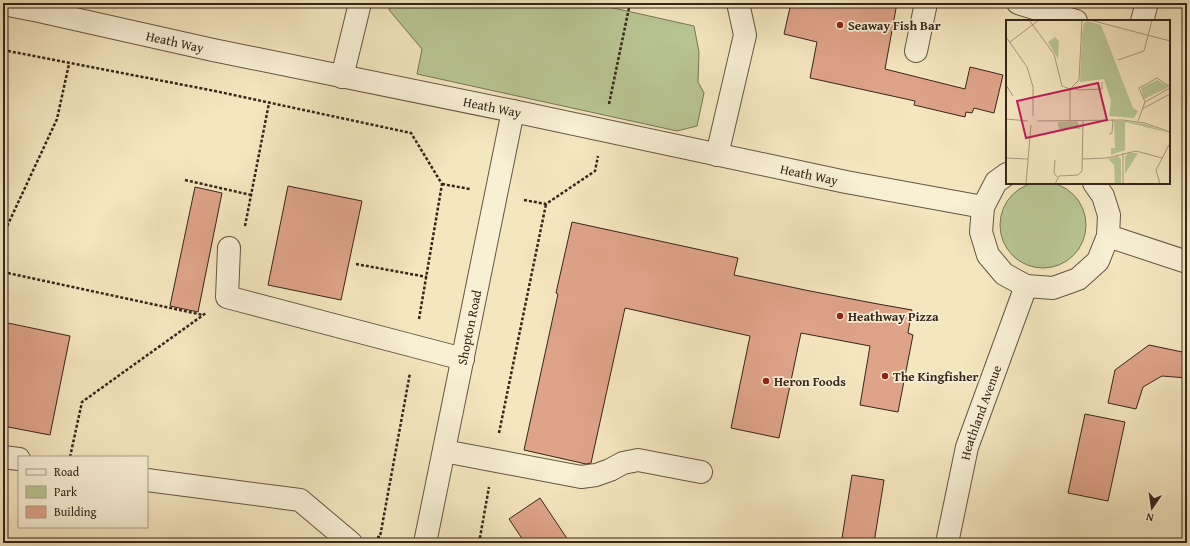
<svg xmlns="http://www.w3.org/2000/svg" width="1190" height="546" viewBox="0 0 1190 546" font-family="'Gentium Book Plus',serif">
<rect width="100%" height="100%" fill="#f4e6bf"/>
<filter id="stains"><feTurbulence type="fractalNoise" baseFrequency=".005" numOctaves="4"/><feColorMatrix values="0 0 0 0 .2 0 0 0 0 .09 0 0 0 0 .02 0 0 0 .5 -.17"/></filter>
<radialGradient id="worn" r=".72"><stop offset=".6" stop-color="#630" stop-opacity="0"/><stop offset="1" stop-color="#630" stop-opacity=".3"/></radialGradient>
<!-- green -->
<g fill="#b9c694" stroke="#787658">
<path d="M390,3h201l103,23 5,26 -1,30 6,11 -7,33 -20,5 -260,-57 5,-25 -33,-39z"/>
<circle cx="1043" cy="225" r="43"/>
</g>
<!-- building -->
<g fill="#dfa389" stroke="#37251b">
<path d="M791,3h106l-12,66 80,20 5,-22 33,8 -9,38 -20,-5 -2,5 -6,-1 -1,5 -51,-12 1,-4 -105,-23 7,-36 -33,-8z"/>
<path d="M288,186l74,15 -21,99 -73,-15z"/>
<path d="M195,187l27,6 -24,119 -28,-6z"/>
<path d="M572,222l166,36 -4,17 76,16 68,13 34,6 -4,23 5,2 -15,77 -38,-7 10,-59 -69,-13 -22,105 -48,-10 19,-92 -125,-28 -34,155 -5,1 -62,-14 34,-156 -2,-1z"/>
<path d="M3,322l67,14 -20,99 -47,-9z"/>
<path d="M1149,345l38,8v25l-25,-2 -19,11 -7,22 -28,-6 7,-33z"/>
<path d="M1085,414l40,8 -17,79 -40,-8z"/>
<path d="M852,475l32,5 -10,63 -32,-5z"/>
<path d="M540,498l30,45h-45l-16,-24z"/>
</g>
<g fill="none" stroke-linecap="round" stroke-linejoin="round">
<!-- minor casing -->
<g stroke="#654" stroke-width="24">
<g id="minor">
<path d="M1018,3l58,18"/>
<path id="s1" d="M3,4l36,7 174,39 300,61 333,71 137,25"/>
<path d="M1142,21l5,-18"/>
<path d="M916,51l10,-48"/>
<path d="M342,77l18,-74"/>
<path d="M717,155l28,-120 -7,-32"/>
<path d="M1007,174l-11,8 -13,25 -2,25 7,23 16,19 22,12 27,2 25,-9 20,-18 10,-25 1,-21 -6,-19 -9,-13"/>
<path d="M1108,236l79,26"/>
<path d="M229,248l-2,49 236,62"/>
<path d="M444,451l137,26 15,-2 14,-5 13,-7 15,-3 63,12"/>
<path d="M3,457l16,2"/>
<path d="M147,480l153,20 51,43"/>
<path id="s2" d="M425,543l88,-432"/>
<path id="s3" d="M947,543l20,-96 59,-161"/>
</g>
</g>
<!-- path -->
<g stroke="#37251b" stroke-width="2.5" stroke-dasharray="3 2" stroke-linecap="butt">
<path d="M3,50l212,41 196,42 31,51 -23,135"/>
<path d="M609,104l21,-101"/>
<path d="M185,180l66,15"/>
<path d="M442,184l28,5"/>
<path d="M524,200l22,4 49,-33 3,-15"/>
<path d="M245,226l24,-123"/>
<path d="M3,235l54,-116 12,-55"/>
<path d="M356,264l71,13"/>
<path d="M3,272l200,43"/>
<path d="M499,433l47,-229"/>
<path d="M70,457l12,-55 124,-89"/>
<path d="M377,537h3l30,-164"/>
<path d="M479,543l10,-56"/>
</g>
<!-- minor -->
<use href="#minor" stroke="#f8efd5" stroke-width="22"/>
</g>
<!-- markers -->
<g fill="#8f2418" stroke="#f8efd5" stroke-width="1.5">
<circle cx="840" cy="25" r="4"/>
<circle cx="840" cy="316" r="4"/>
<circle cx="885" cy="376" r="4"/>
<circle cx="766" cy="381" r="4"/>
</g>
<g text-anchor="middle" stroke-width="3.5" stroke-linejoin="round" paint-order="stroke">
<!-- poi labels -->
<g font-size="13" font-weight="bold" fill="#37251b" stroke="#f8efd5" text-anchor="start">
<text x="848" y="30">Seaway Fish Bar</text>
<text x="848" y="321">Heathway Pizza</text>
<text x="893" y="381">The Kingfisher</text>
<text x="774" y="386">Heron Foods</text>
</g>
<!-- street labels -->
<g font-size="13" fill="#37251b" stroke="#f8efd5">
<text dy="5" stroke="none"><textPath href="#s1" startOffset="176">Heath Way</textPath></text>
<text dy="5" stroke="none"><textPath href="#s1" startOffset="500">Heath Way</textPath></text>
<text dy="5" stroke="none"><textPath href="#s1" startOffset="824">Heath Way</textPath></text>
<text dy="5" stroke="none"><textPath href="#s2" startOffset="220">Shopton Road</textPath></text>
<text dy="5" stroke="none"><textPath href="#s3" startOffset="135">Heathland Avenue</textPath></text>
</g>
</g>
<!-- overview -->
<g transform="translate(1006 20)">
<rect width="164" height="164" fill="#f4e6bf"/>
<path d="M81,1l14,4 32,83 5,3 -4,7 -25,-2 2,-15 -7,-22 -24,3 2,-48 2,-11zM49,17l4,4 -1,18 -10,-17zM151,60l12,7 -25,12 -3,-11zM71,101l4,8h-22l-1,-4v-3zM108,101h11l20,3 25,9 -45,-11v28l-14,5v-7h4zM122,133h10l-13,21v-17zM112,136l3,3v25h-6l-1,-19 -6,-6z" fill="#b9c694"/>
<path fill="none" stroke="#a8997d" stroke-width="1" d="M23,0l25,34 8,32 8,3v31M84,0l80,21M0,17l21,30 6,20v29M4,22l29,-22M112,40l26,-9 8,-31M0,65l7,11M67,68l6,2 23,-1v-7M64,69l9,-9 3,-60M139,82l-6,-14 18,-10 13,9M136,89l28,-15M0,99l22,2M31,101l86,-1 22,3 25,9M132,101l7,-19 25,-14M103,114l3,-1 1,-14M0,138l22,1M77,139l24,-1 29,-7 26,7M49,140l-1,13 3,4M20,164l5,-59M49,164l4,-8 19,-1 4,-4 1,-51M117,164v-31M154,164l-4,-14 14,-27"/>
<path fill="#c2185b" fill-opacity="0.15" stroke="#c2185b" stroke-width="2" d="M92,63l9,37 -81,18 -9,-37z"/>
<rect width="164" height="164" fill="none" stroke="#37251b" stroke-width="2"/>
</g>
<!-- margin -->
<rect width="1190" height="546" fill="none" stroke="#f4e6bf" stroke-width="16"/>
<rect x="4" y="4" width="1182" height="538" fill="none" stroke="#37251b" stroke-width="2"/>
<rect x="8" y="8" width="1174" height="530" fill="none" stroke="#37251b"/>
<!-- legend -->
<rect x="18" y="456" width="130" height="72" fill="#f8efd5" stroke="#ab9e8b"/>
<rect x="26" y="469" width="20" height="6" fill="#f8efd5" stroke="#ab9e8b"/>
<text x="54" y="476" font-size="12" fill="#37251b">Road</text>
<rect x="26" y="486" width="20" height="12" fill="#b9c694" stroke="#ab9e8b"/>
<text x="54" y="496" font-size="12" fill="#37251b">Park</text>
<rect x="26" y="506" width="20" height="12" fill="#dfa389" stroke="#ab9e8b"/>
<text x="54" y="516" font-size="12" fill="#37251b">Building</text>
<!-- north arrow -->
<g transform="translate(1152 508) rotate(193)" stroke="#f8efd5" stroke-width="3" paint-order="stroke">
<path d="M0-3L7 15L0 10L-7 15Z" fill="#37251b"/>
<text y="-6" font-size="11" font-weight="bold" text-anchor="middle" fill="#37251b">N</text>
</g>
<rect width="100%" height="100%" filter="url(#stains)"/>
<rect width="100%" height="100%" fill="url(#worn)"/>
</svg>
